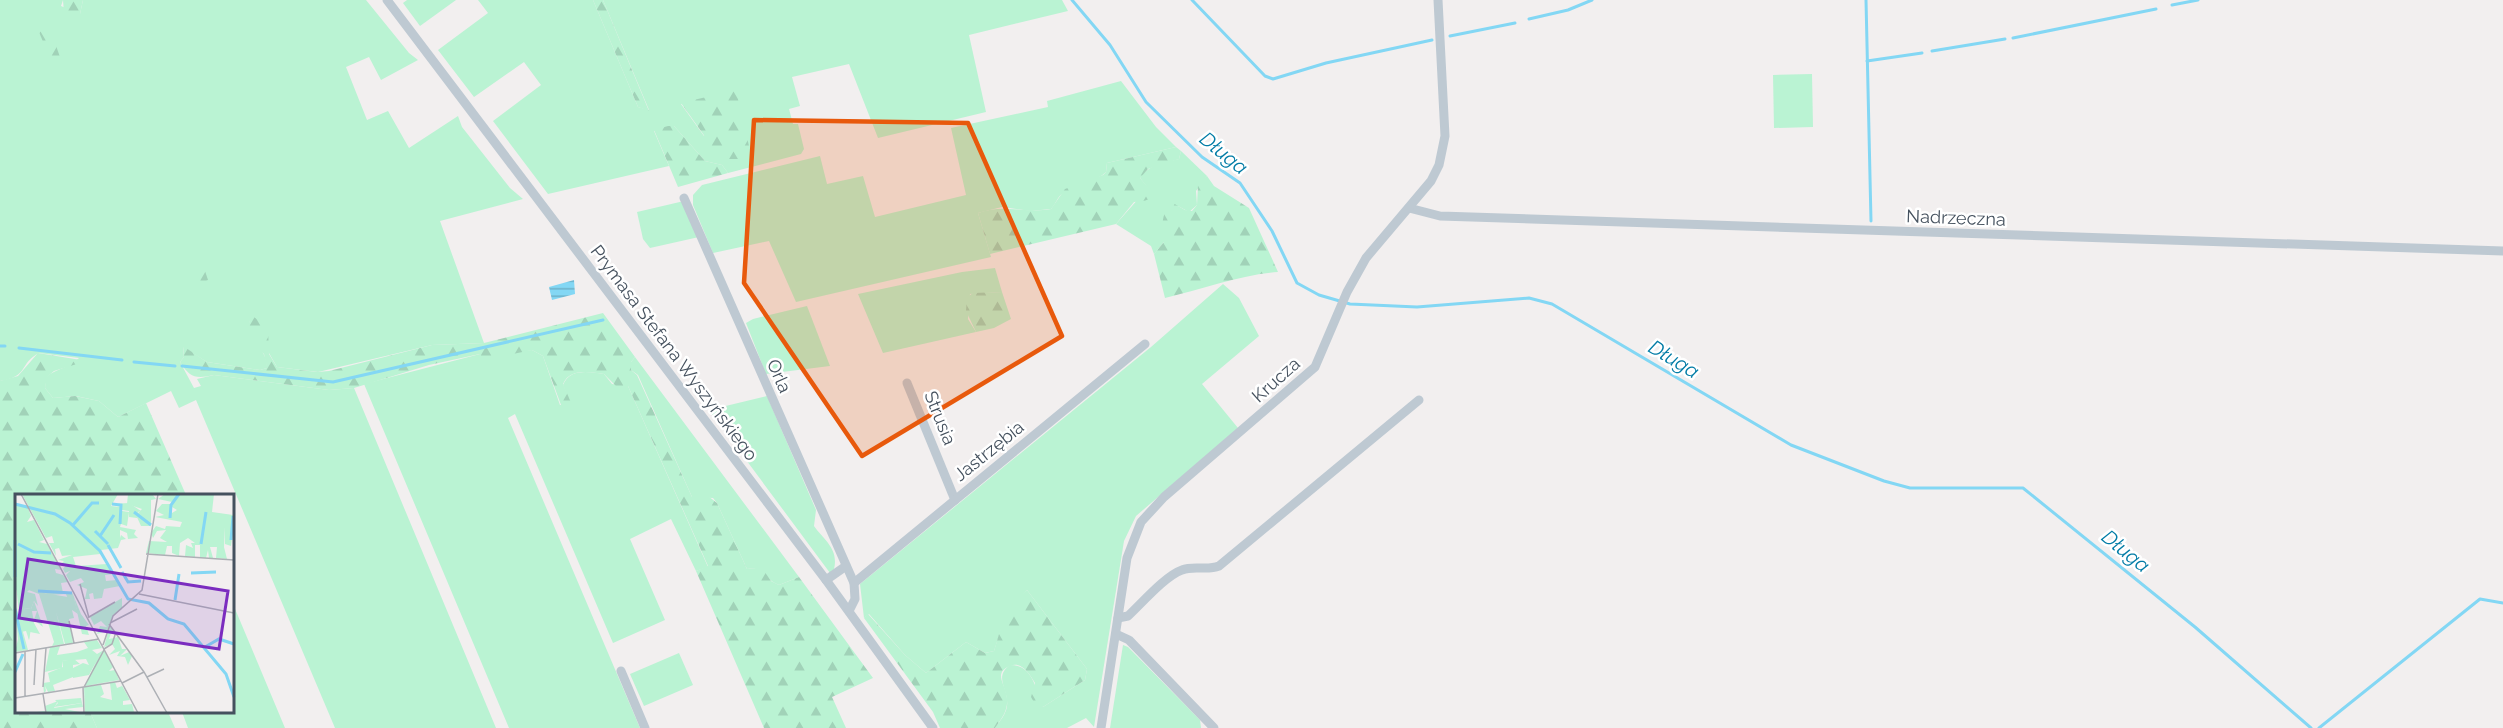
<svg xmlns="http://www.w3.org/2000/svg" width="2503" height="728" viewBox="0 0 2503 728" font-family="Raleway,sans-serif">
<defs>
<pattern id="forest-firs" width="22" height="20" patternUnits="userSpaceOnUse" patternTransform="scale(1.5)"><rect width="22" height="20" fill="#baf3d3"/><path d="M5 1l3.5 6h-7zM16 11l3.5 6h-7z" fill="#a1d2b8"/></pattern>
<pattern id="water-rules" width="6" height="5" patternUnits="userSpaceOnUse" patternTransform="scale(1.5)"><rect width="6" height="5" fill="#83d7f4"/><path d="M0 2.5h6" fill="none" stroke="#6db1c9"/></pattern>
</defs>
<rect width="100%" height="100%" fill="#f2efef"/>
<!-- grass -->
<g fill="#baf3d3" fill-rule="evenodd">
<path d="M0,0h63l-2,6 19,8 3,-14h283l43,53 9,7 -37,20 -12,-23 -23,10 21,53 21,-9 21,37 49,-32 4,11 48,61 13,11 -83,22 44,122 -52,2 -114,27 -41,-5 -27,-47c-3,18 18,30 17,48l-7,2 -53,-8 -24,-15 1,10 -4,5 14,26 7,-2 -4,-7 17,-4 115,15 25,-2 142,340h-161l-139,-328 -17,8 -8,-17 -53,26 -19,-16 -23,-5 -23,2 -8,-10 1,-11c11,-9 23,-9 33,-19l-40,-5c-20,10 -10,24 -39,28z"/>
<path d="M407,0h49l-36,26 -17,-23z"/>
<path d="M478,0h115l45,107 11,3 -46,-110h459l6,11 -99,24 17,77 -108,26 -29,-74 -57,13 8,29 -11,3 4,15h5l6,25 -3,5 -73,19 -6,-8 -17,-4 -31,-35 -20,5 15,35 -121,28 -55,-73 48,-36 -17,-23 -50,35 -36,-47 50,-37zM736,91l-32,45 -23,-32z"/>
<path d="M1812,74l1,53 -39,1 -1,-53z"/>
<path d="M1121,81l35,46 20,20 -69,16 -1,9c-10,10 -30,12 -43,21 -6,4 -7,11 -12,16l-20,2 -29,-4 -24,6 13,44 -195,45 -27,-61 -56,12 -20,-48v-10l9,-10 118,-29 7,28 36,-8 12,41 91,-22 -15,-67 97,-21 -1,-6z"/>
<path d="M1181,151l26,25 -11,15 1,14 -8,7 -11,-6 -14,36 -10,12 -3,-8 -35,-22 32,-36 -8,-10c8,-13 25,-16 39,-19z"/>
<path d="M684,201l15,36 -49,11 -7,-9 -6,-27z"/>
<path d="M995,268l7,24 -32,2 -2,25 8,13 -93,21 -25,-59 104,-22z"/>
<path d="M1223,284l16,14 20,38 -57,48 36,44 -102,88 -12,25 -30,186 -8,-9 -19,10h-72c5,-7 11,-14 12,-22 2,-17 -14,-29 3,-41 24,0 25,25 33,42l42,-27 2,-11 -60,-79 -20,21 -13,40 -9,2 -19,-11 -40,31 -21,-18 -36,-41 -5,4 -4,-34 291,-237z"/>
<path d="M807,306l23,60 -64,8 -20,-51 7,-4z"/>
<path d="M532,350l11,6 17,49h11l-8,-20c7,-17 26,-13 41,-11l8,10 16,2 80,181 -12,4 -25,-52 -41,20 35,81 -52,23 -98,-229 -7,4 132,310h-131l-145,-344 116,-30z"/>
<path d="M635,357l164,220 -20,8c-17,-6 -9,-18 -32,-16l-30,-66 -4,-5 -21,-1 -54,-122 -7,-5v-8z"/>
<path d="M767,396l49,114 -2,16c10,14 25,23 20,43l-4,4 -121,-163z"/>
<path d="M233,604l52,124h-97l-6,-16h50z"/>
<path d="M1123,645l5,2 72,73 1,8h-91z"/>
<path d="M679,653l14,32 -49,21 -14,-32z"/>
<path d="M90,712h78l7,16h-78z"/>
</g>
<!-- forest -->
<g fill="url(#forest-firs)">
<path d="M63,0h20l-3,14 -12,3 -4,-3z"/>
<path d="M593,0h10l46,111 -11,-4z"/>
<path d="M44,11l17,49 -8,6 -21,-51z"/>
<path d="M736,90l16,69h-23l-16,-11 -32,-45z"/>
<path d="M668,126h6l31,35 17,4 6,8 -50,14 -24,-57z"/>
<path d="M1176,147l5,4 -2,8 -31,10 -8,9 13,15c-3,9 -11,8 -19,9l-18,22 -126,30 -12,-41c26,-10 46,1 73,-4l14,-20 38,-14 3,-3 1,-9z"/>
<path d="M1207,176l7,10 35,22 29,64c-38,3 -75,17 -113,26l-11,-44 10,-12c-2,-14 -4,-30 9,-39l12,7 7,1 5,-6 1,-20z"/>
<path d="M196,270l9,1 3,9 -12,6h-11v-10z"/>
<path d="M1002,292l9,27 -17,9 -18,4 -10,-21 1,-14 6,-4z"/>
<path d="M603,313l32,44 -4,5v8l6,5 55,122 16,-1 9,7 30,66 15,-1 9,13 8,4 20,-8 74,101 -41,19 14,31h-82l-68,-157 12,-5 -80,-180h-12l-12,-12c-15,-2 -34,-6 -41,10l9,21 -8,3 -3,-3 -18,-49 -11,-6 -49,10 -3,-6 -51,11 -75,23 -25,2 -115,-15c-18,4 -24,3 -34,-13l4,-5 -1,-11 24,16 53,8 7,-2 -3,-14 -18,-17 4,-18 4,-2 14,11 1,26 8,13 40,5 12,-1 103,-26 52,-2z"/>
<path d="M38,353l43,7 -1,3 -26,8 -7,6 -2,11 8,10 22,-2 24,5 19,16 28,-14 40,92 -170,1v216h74l7,16h-97v-347l18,-5z"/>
<path d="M1027,590l60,79 -2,11 -42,27 -8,-3 -4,-7 4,-14c-6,-10 -15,-25 -29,-15 -3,2 -4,3 -5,7 0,7 4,12 5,18 4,15 -3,24 -11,35h-55l-7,-16 -69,-94 4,-4 37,41 21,18 40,-31 19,11 9,-2 13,-44z"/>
</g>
<!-- water -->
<path fill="url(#water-rules)" d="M574,280l1,14 -23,6 -3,-13z"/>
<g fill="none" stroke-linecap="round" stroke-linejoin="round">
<!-- stream -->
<g stroke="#83d7f4" stroke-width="3">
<path d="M1072,0l38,45 36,57 56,55 38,26 32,48 25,52 22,12 31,9 67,3 112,-9 23,6 239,141 93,36 26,7h113l172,139 116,101"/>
<path d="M1192,0l73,76 8,3 53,-16 106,-23"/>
<path d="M1866,0l5,221"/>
<path d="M2172,5l26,-5"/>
<path d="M1529,19l39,-9 24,-10"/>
<path d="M1450,36l65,-13"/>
<path d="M2013,38l143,-29"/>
<path d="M1932,51l73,-12"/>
<path d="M1867,61l55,-8"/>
<path d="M0,346h5"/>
<path d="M19,348l103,12"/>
<path d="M134,362l41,4"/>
<path d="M182,366l151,16 270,-62"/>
<path d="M2319,728l161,-129 23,4"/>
</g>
<!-- minor -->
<g stroke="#bec9d2" stroke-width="9">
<path d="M387,0l439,580 107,148"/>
<path d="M684,198l170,385 1,16 -6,12"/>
<path d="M1409,208l31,8 1063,35"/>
<path d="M907,383l48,117"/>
<path d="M826,580l20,-14"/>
<path d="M854,583l291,-239"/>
<path d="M1118,618l10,-2c14,-13 37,-40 54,-46 12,-5 25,1 37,-4l200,-166"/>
<path d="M1116,634l13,6 85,88"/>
<path d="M621,671l24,57"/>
<path d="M1101,728l26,-170 14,-36 23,-25 151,-130 32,-75 19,-34 65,-77 8,-16 6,-29 -7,-136"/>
</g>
</g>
<!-- marked area -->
<path fill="#e8590c" fill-opacity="0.2" stroke="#e8590c" stroke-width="4.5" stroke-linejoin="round" d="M754,120l214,3 94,213 -200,120 -118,-173z"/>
<g text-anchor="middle" stroke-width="5" stroke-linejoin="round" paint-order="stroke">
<!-- street labels -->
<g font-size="18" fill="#45515e" stroke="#fff">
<text transform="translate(1956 218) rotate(2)" y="6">Nadrzeczna</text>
<text transform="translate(674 353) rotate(53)" y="6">Prymasa Stefana Wyszyńskiego</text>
<text transform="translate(779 376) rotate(66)" y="6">Orla</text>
<text transform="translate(1276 380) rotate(-42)" y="6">Krucza</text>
<text transform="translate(940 418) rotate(68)" y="6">Strusia</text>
<text transform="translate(989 451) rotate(-39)" y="6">Jastrzębia</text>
</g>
<!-- water labels -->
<g font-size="20" font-style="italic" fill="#027ca6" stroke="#fff">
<text transform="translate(1224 153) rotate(39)" y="7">Długa</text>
<text transform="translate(1674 359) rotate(31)" y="7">Długa</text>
<text transform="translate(2126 551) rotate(39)" y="7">Długa</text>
</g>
</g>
<!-- overview -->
<g transform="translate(15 494)">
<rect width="219" height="219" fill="#f2efef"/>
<path d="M7,0h96l-7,12 9,1 -1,17 3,-13 7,1 -2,14 -6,-2 -1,3 16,3 -2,4 4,4 -10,1 -1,-6 -7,-3v8l1,-3 5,4 -5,1 -3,8 -17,2 2,7 -3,-3 -27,3 3,9 31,-2 7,10 -9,1 1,6 11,-1 3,6 -16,3 -2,9 -8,1 -1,-6 -4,1 1,5h-5l2,-10 -10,-4 7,-3 -3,-4 -11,4 -4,-7 4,-4 -5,2 -2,-4 3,-4h-6l4,-4 -6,-1 14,-5 -10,1 -3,-8 -4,1 1,7 -7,-13h5l-2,-7 -6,2zM113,0l25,1 3,4 -5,1v26h-10l-5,-11 6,-6 -15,-5zM150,0h49l-2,18 21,3 -2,19 3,-15 -3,27 -6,-2v-17l-1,20 3,12 -11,-1 1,-11h-7l3,11h-4l-1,-8 -2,8 -6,-1v-12h-5v12l-10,-1 1,-11 7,3 -2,-5h4l-7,-5 -8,5 -1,13 -7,-3v-7h-5l-2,9 -19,-2 3,-12 18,1 -7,-4 6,-8 -9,1 -4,7 -2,-5 5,-7 9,3 1,-3 14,1 2,-5 -27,-5 9,-2 -8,-4 6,-7h9l1,9 5,-3 -5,-3v-5l-14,-3zM0,9l13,5 3,8 -4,6 7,-2 10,20 -5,2 8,2 14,26 -6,-1 1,4 7,2 5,7 -7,1 2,10h-19l30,5 4,16 -6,-4 2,8 -5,1 4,24 -8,1 -9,-32 8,32 -12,2 2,-4 -15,-48 -18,-7 -6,4zM107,104v11l-9,6 -6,16 -10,3 3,-8 7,1 -6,-6 -7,4 -4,-8zM19,107l9,26 -9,-7 3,-9h-5l2,12 6,11 -10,-2 -1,8 -5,-32 7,1zM0,109l13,47 -13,2 3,-13zM95,131l5,9 -4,-1 -2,6 9,-2 4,12h5l-7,7 9,-4 3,4 -4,9 -3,-8 -8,-1 3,-5 -11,4 6,-6 -3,-5 -8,3zM59,165l6,5 -7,1v12l-20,8 2,6 -7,1 -3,-6 1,5 -2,2 -1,-10 7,-1 -2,-9 15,-6 -1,-6zM43,207l-4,7 28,-5 1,4 -18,2 19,4h-56l17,-2v-5z" fill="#baf3d3"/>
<path d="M114,9l12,8 -3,1 -1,6 -8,-1v6v-12l-7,-1 -3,14 1,-17 -9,-3zM1,91l14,4 -3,3 8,2 3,12 -4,-5 -3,8 -7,-1 7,21 -2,11 -3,-9 -5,1zM30,94l4,5 23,-1 9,22 8,11 -3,1 3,9 -7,-1 -8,-36 -6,1 -2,-5 -16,1 -12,-4 7,1zM82,146l5,8 -10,2 5,4 7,-4 9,17 -4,4 6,-1 4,10 -34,6 11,-24 -7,13 -16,3v-10l10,-5 6,2 -3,-6 -24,2v7l-17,4 5,-25 10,-1 -3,9 20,-3 11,-4 -4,-6zM100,188l2,6 5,-2 -2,-4 10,18 -7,1v4l9,-1 2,8 -49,1 -1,-26 17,-2 3,9 -4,3 12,3 -2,-17zM66,204l1,5 -28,4 4,-4 -3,-3z" fill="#baf3d3"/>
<path fill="none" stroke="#83d7f4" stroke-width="3" d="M0,10l40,10 15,9 30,28 28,48 21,4 19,16 16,5 42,50 8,23M97,10l9,1 -1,19M119,18l17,13M155,24l1,-13 8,-11M58,31l19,-22h7M80,37l13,13M85,42l14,-21M0,46v37M216,46l2,-24M3,50l16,8 17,1M186,50l5,-32M93,51l13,23M107,78l6,10 13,-1M176,79l25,-1M23,97l34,2M160,106l4,-26M0,115l9,40M190,153l14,-8 15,5M0,178l8,-18"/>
<path fill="none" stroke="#adb0b5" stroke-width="1.5" d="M6,0l117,219M131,60l88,6M65,90l9,34M124,100l95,19M74,123l26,-15M54,127l5,22M95,129l27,-14M94,130l35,48 23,41M88,151l10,-29 29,-26 16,-96M89,155l8,-5 4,-12M0,159l84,-14M132,183l17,-8M107,189l22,-11M19,191l2,-36M28,193l3,-39M68,193l1,26M69,193l20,-37M28,200l3,19M10,202v-45M0,204l106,-17"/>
<path fill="#7b2cbf" fill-opacity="0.15" stroke="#7b2cbf" stroke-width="3" d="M13,65l200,32 -9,58 -200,-31z"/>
<rect width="219" height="219" fill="none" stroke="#45515e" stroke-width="3"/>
</g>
</svg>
